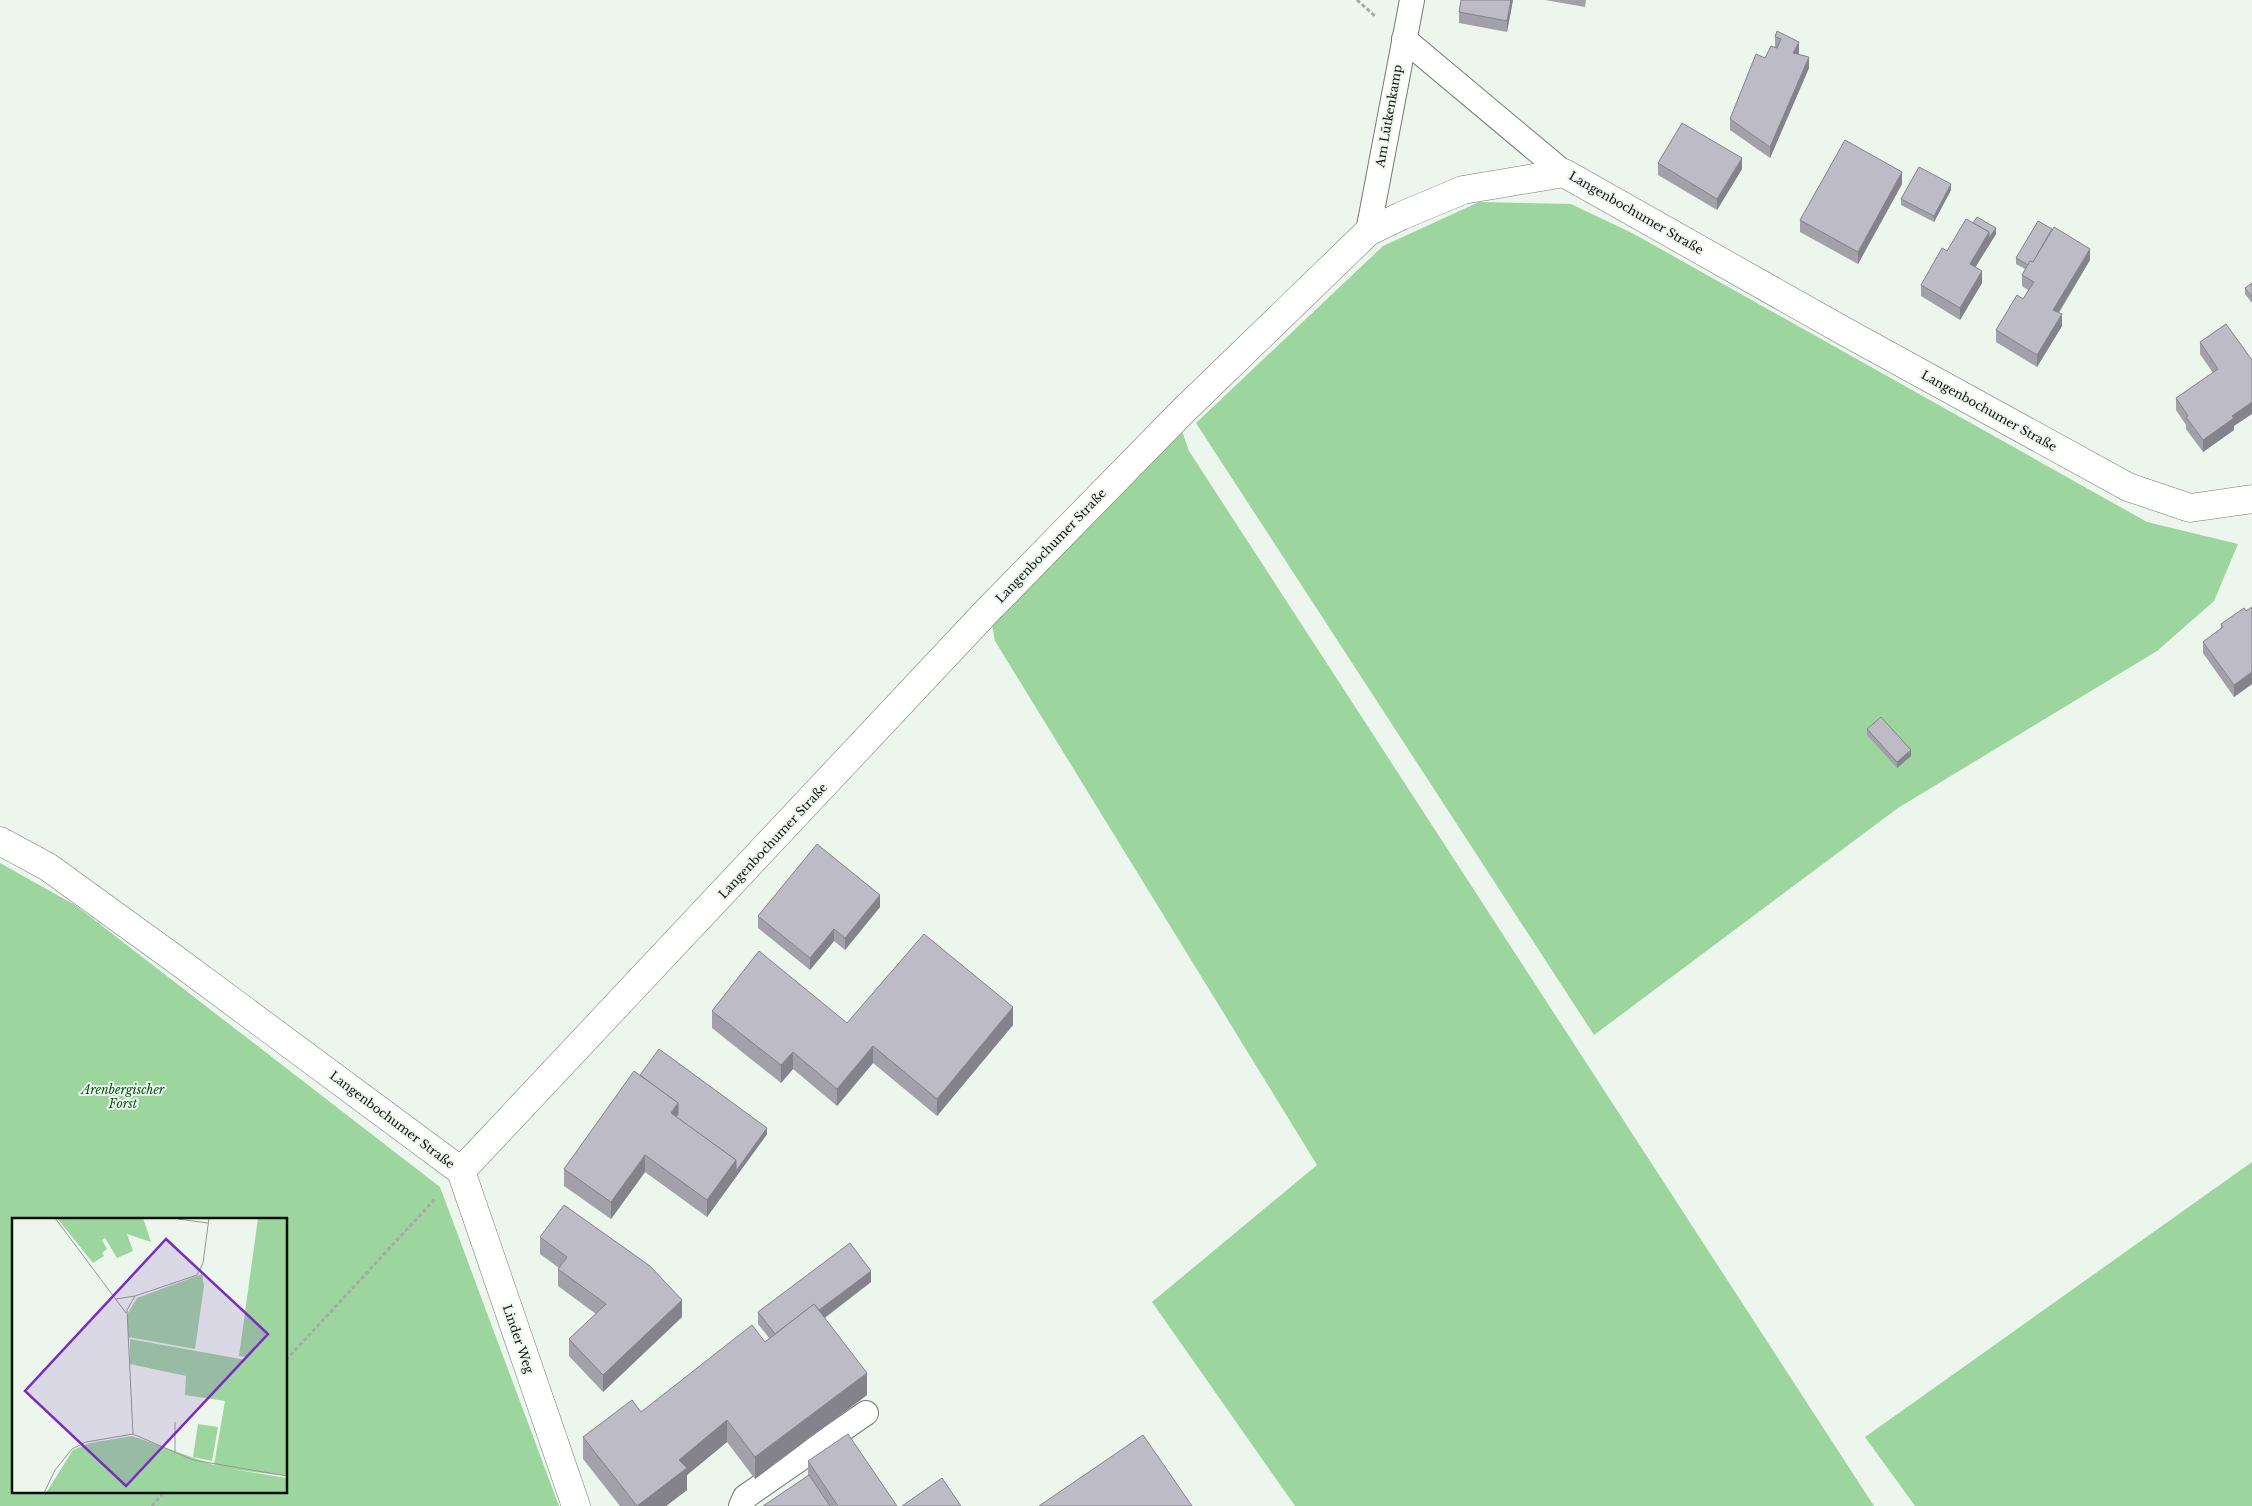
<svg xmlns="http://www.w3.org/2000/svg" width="2252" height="1506" viewBox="0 0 2252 1506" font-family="'Libre Baskerville',serif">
<rect width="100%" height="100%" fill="#edf6ed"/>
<!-- green -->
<g fill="#9dd59f" fill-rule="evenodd">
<path d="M1479,202l92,2 63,30 513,288 91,22 -24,57 -57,50 -259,157 -304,227 -398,-612 187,-177z"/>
<path d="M1177,417l12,34 685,1055h-579l-143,-204 165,-137 -322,-524 -6,-32z"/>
<path d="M0,863l75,42 365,282 119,319h-559zM14,1220h272v272h-272z"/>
<path d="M2252,1162v344h-337l-50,-69z"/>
</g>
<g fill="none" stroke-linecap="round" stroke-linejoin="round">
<!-- lane casing -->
<g stroke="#737b73" stroke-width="26">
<g id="lane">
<path d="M1404,39l160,134"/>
<path d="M1368,232l44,-232"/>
<path d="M741,1506l4,-9 121,-84"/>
</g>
</g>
<!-- street casing -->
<g stroke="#737b73" stroke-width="29">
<g id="street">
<path d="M0,841l48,26 127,92 286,212"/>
<path d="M461,1171l528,-562 194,-198 185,-179 33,-16 62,-26 101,-17 278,157 286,157 62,21 62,-9"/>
<path d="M461,1171l115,335"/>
</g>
</g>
<!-- path -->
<g stroke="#a4aca4" stroke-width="3" stroke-dasharray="4 2.5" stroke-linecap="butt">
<path d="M1357,0l18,16"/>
<path d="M286,1360l149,-161"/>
<path d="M152,1506l12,-14"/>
</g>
<!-- lane -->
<use href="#lane" stroke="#fff" stroke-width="24"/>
<!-- street -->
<use href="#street" stroke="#fff" stroke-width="28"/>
</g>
<!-- wall -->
<g fill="#a2a1aa">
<path d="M1461,0h52l-6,32 -48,-9v-11z"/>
<path d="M1545,0h41l-1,7z"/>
<path d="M1777,31l22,22v1l10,14 -39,90 -40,-28v-11l35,-61 10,-10v-11z"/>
<path d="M1658,163l84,6 -25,41 -59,-35z"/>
<path d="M1902,184l-44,80 -58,-32v-12z"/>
<path d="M1951,190l-17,32 -33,-17v-6z"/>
<path d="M1973,223l23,11 -21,33 7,16 -22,37 -39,-24v-11l26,-34z"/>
<path d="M2016,258l74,2 -31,53 3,13 -25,41 -41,-25v-12l27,-31 5,-9 -6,-4v-11l3,-6 -9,-5z"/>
<path d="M2252,283v20l-7,-9v-6z"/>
<path d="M2226,324l8,106 -31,22 -17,-23v-4l-10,-15v-12l37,-25 -13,-19v-12z"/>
<path d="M2252,607v77l-18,13 -31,-44v-11l18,-14v-4l25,-13z"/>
<path d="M1867,729l44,27 -14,12 -30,-33z"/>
<path d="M880,907l-35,43 -11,-9 -24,29 -52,-42v-12z"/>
<path d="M712,1011l135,12 166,2 -76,91 -64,-53 -36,43 -44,-37 -12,14 -69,-55z"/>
<path d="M640,1075l127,59 -60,83 -62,-45 -34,47 -47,-33v-17z"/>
<path d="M540,1237l142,80 -79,75 -34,-36v-17l27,-25 -38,-28v-17l1,-1 -19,-14z"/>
<path d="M871,1282l-46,36 42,77 -112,84 -28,-37 -40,33v15l-21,16h-46l-37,-47v-22l58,-25 124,-70 4,-4 -11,-14v-12z"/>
<path d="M808,1461l89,45h-134l45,-30z"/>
</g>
<!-- shaded-wall -->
<g fill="#84838b">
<path d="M1511,0h2l-6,32v-11z"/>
<path d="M1799,42v11l-6,12v-12z"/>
<path d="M1809,57v11l-39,90v-11z"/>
<path d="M1742,158v11l-25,41v-11z"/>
<path d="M1902,172v12l-44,80v-12z"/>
<path d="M1951,184v6l-17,32v-6z"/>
<path d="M1996,228v6l-26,42v-12l19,-32z"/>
<path d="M2090,249v11l-37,61v-11z"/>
<path d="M1982,271v12l-22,37v-12z"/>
<path d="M2062,314v12l-25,41v-12z"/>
<path d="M2252,402v12l-18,12v4l-31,22v-12l29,-24z"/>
<path d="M2252,672v12l-18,13v-12z"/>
<path d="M1911,750v6l-14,12v-6z"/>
<path d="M880,895v12l-35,43v-12z"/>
<path d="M834,929v12l-24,29v-12z"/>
<path d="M1013,1007v18l-76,91v-17z"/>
<path d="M873,1046v17l-36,43v-17z"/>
<path d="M793,1052v17l-12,14v-18z"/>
<path d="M678,1103v17l-7,-7z"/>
<path d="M767,1128v6l-60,83v-17l29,-40z"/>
<path d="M645,1155v17l-34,47v-17z"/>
<path d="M871,1271v11l-92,70v-12z"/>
<path d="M682,1300v17l-79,75v-17z"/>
<path d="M867,1373v22l-112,84v-22z"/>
<path d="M727,1420v22l-40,33v15l-21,16h-29l42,-46z"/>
</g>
<!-- building -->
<g fill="#bcbbc6" stroke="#84838b">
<path d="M1461,0h50l-4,21 -48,-9z"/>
<path d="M1777,31l22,11 -6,11 16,4 -39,90 -40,-28 26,-65 9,4 6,-12 6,2 4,-9 -6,-2z"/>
<path d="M1682,123l60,35 -25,41 -59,-36z"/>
<path d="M1845,140l57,32 -44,80 -58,-32z"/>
<path d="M1919,167l32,17 -17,32 -33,-17z"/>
<path d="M1977,217l19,11 -7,10v-6l-16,-9z"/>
<path d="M1966,219l23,13 -19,32 12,7 -22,37 -39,-23 21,-37 5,3z"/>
<path d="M2038,221l14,8 -19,33 -3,-1 -2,4 -12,-7z"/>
<path d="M2054,227l36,22 -37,61 9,4 -25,41 -41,-25 21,-35 6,4 11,-17 -12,-7 8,-14 3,1z"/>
<path d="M2252,283v14l-7,-9z"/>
<path d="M2226,324l26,36v42l-20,14 2,2 -31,22 -17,-23 2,-1 -12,-18 42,-29 -18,-27z"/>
<path d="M2252,607v65l-18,13 -31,-43 20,-15 -2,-3 23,-16 2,3z"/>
<path d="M1881,717l30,33 -14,12 -30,-33z"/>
<path d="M817,844l63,51 -35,43 -11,-9 -24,29 -52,-42z"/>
<path d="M924,934l89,73 -76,92 -64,-53 -36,43 -44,-37 -12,13 -69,-54 47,-60 88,72z"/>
<path d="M659,1049l108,79 -31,43v-11l-60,-43 2,-3v-11l-38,-28z"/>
<path d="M634,1071l44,32 -7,10 65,47 -29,40 -62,-45 -34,47 -47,-33z"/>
<path d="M564,1205l86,61 32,34 -79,75 -34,-36 37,-35 -48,-35 9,-12 -27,-20z"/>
<path d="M850,1243l21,28 -52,39 -5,-6 -39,30 -17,-22z"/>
<path d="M814,1304l53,69 -112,84 -28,-37 -48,40 8,8 -50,38 -54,-69 49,-37 9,12 111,-87 13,17z"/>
<path d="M848,1434l49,72h-59l-30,-45z"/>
<path d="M1143,1435l49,71h-153z"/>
<path d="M809,1475l21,31h-67z"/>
<path d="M942,1478l19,28h-59z"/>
</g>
<g text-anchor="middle" stroke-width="4" stroke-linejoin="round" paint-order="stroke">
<!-- street labels -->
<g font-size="12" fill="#0d100d" stroke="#edf6ed">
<text transform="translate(1389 116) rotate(-80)" y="4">Am Lütkenkamp</text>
<text transform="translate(1636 213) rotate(30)" y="4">Langenbochumer Straße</text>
<text transform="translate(1989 411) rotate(29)" y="4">Langenbochumer Straße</text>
<text transform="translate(1051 546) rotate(-46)" y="4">Langenbochumer Straße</text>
<text transform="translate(773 841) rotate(-47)" y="4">Langenbochumer Straße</text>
<text transform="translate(392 1120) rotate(37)" y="4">Langenbochumer Straße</text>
<text transform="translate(518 1339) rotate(71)" y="4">Linder Weg</text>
</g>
<!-- park labels -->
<g font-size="12" font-style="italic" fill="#005412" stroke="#edf6ed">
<text x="123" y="1094">Arenbergischer<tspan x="123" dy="14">Forst</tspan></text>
</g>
</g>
<!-- overview -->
<g transform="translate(12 1218)">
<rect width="275" height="275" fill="#edf6ed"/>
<path d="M45,0h86l8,24 -24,-8 6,17 -16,7 -12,-20 -3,2 5,9 -5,4 2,3 -11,7zM246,0h29v258l-57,-7 57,9v15h-241l27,-43 17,-7 42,-7 82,29 11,-64 -40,-6 1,-19 -56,-12v-25l116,21 1,-3 -8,-1zM190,56l2,12 -9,63 -67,-12v-24l9,-15zM186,206l20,3 -6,34 -19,-4z" fill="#9dd59f"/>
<path fill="none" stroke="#939a93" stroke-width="1" d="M43,0l71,95M166,1l30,4M104,81l19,-3M163,204v31M121,216l-6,-124 8,-14 62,-21 6,-12 6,-45M121,216l60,26 94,16M32,275l11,-23 17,-21 14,-7 47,-8"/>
<path fill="#7b2cbf" fill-opacity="0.15" stroke="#7b2cbf" stroke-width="2.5" d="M154,21l102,95 -142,152 -101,-95z"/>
<rect width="275" height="275" fill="none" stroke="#0d100d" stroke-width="2.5"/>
</g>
</svg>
